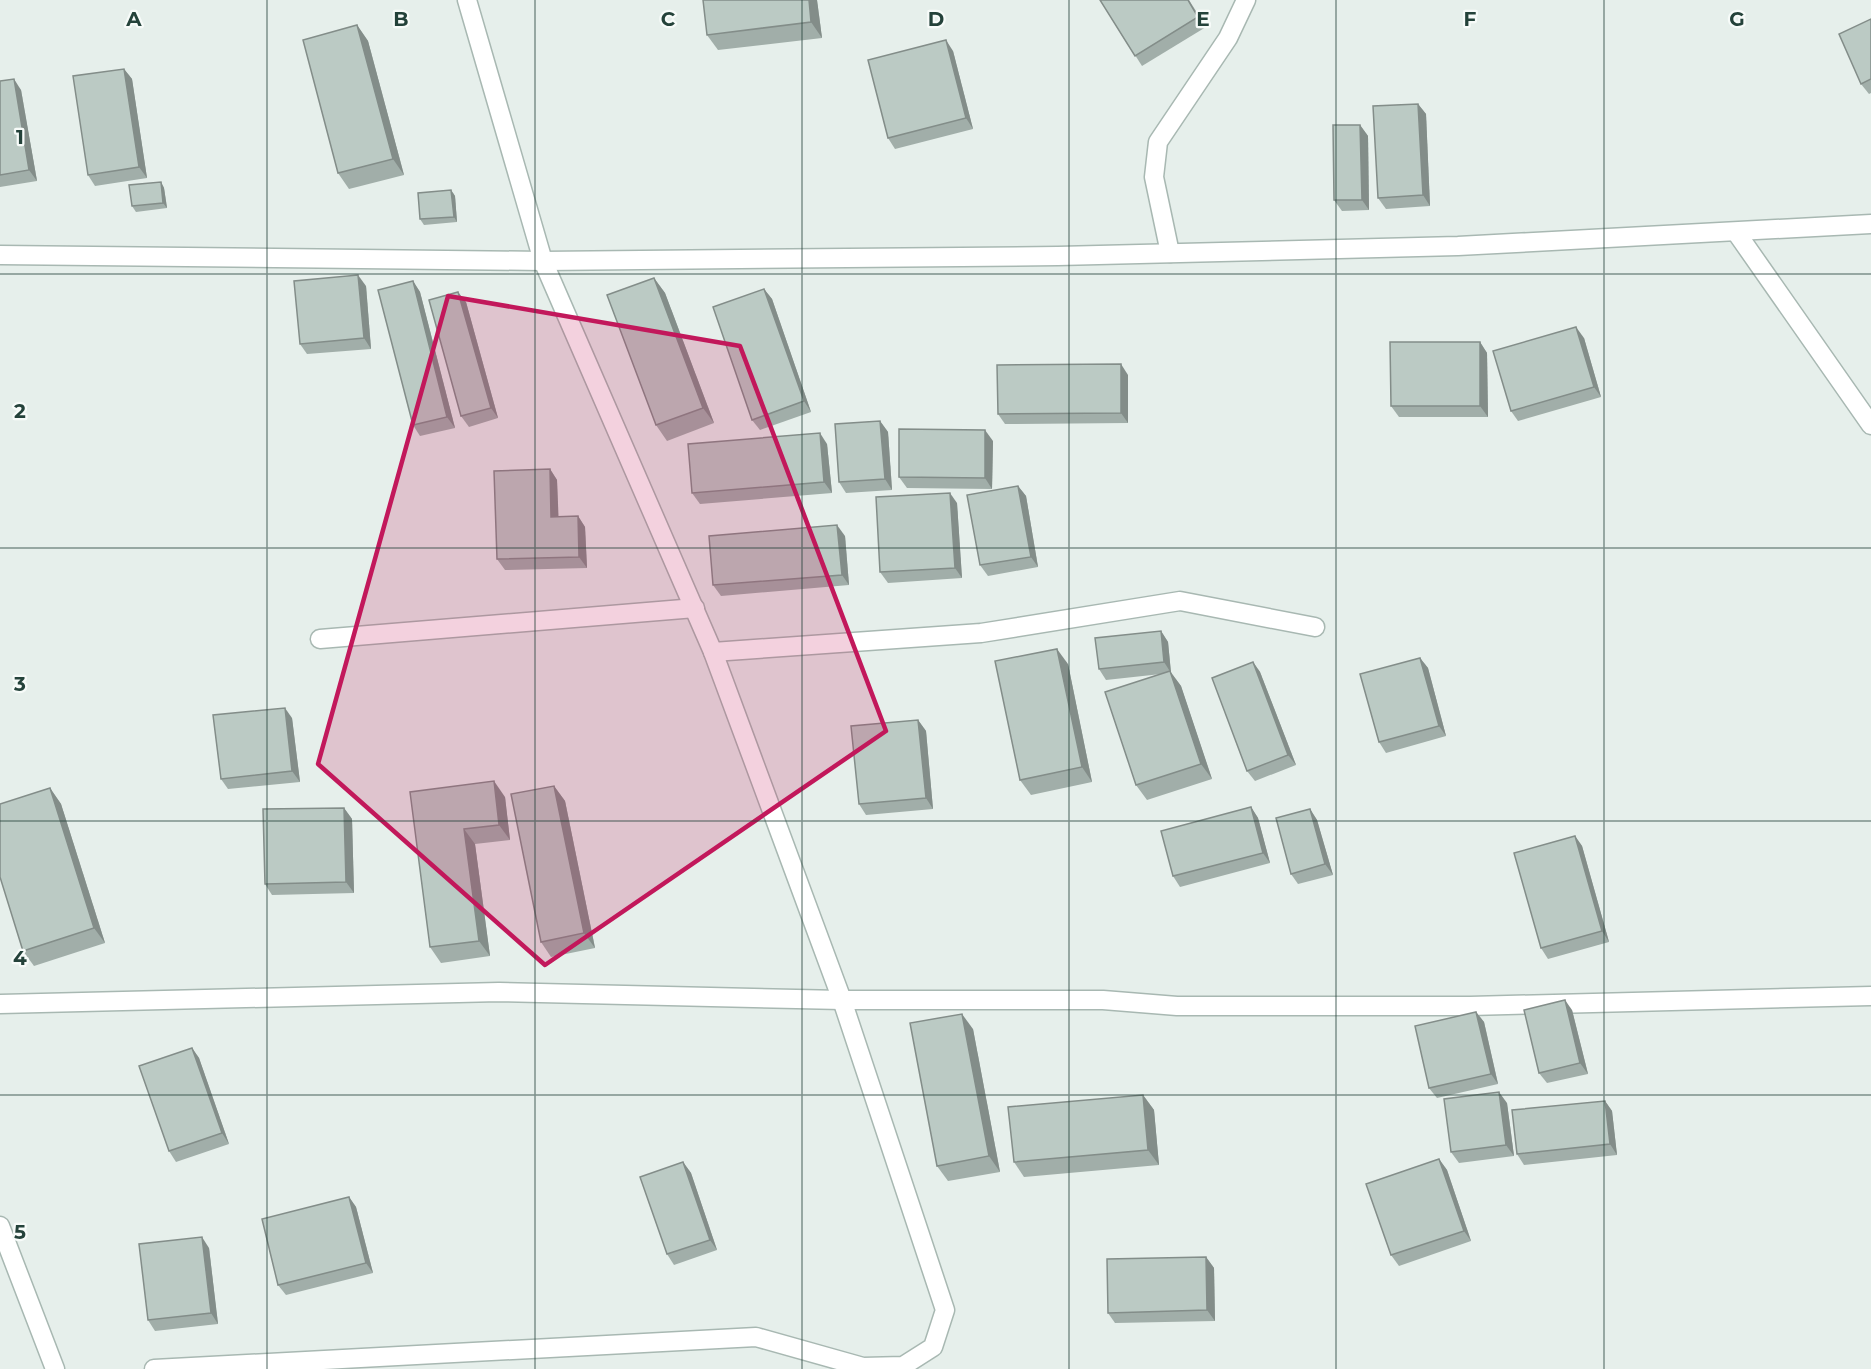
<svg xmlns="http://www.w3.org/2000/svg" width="1871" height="1369" viewBox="0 0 1871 1369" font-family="Montserrat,sans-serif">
<rect width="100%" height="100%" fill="#e6efeb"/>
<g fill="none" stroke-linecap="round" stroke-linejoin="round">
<!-- minor casing -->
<g stroke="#a8b8b2" stroke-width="21">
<g id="minor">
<path d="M1736,232l135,193"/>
<path d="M1170,253l-16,-76 4,-35 70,-104 18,-38"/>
<path d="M0,255l543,6 515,-5 400,-10 413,-22"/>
<path d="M320,639l375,-31"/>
<path d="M713,652l268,-19 199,-32 135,26"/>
<path d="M0,1004l499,-12 343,8h261l74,6h293l401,-10"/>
<path d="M0,1226l55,143"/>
<path d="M154,1369l602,-32 107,30 40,-1 30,-19 12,-37 -103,-310 -129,-348 -170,-391 -76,-261"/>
</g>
</g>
<!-- minor -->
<use href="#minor" stroke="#fff" stroke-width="18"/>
</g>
<!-- wall -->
<g fill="#a1aea9">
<path d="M817,0l5,38 -104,12 -11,-15z"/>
<path d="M1100,0h89l17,27 -64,39z"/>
<path d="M1871,19v74l-2,1 -8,-10z"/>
<path d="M357,25l11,16 36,134 -55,14 -11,-16z"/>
<path d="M953,51l20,78 -78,20 -7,-11z"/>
<path d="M124,69l8,10 15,99 -52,8 -7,-11z"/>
<path d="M0,81l21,9 16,91 -37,6z"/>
<path d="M1418,104l8,10 4,92 -44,3 -8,-11z"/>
<path d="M1360,125l8,11 1,74 -27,1 -8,-11z"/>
<path d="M161,182l3,6 3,20 -31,4 -4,-6z"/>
<path d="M451,190l4,6 2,26 -33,3 -4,-6z"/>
<path d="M654,278l11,15 49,130 -47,18 -11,-16z"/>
<path d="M413,281l7,11 35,136 -35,8 -7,-11z"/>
<path d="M366,286l5,63 -64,5 -7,-10z"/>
<path d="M764,289l8,10 39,113 -51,18 -8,-10z"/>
<path d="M466,302l32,116 -29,9 -8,-11z"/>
<path d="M1584,338l17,59 -83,24 -7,-10z"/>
<path d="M1480,342l7,11 1,64h-89l-8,-11z"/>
<path d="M1128,375v48l-123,1 -7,-10z"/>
<path d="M880,421l8,11 4,58 -46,3 -7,-11z"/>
<path d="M993,441l-1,48 -85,-1 -8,-11z"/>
<path d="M827,444l5,49 -132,11 -8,-11z"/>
<path d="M550,469l7,11 1,37 20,-1 7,11 2,41 -82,2 -8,-11z"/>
<path d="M1018,486l8,10 12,71 -50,9 -8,-11z"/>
<path d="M957,503l5,75 -74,5 -8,-11z"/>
<path d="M845,536l4,49 -128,11 -8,-11z"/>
<path d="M1161,631l7,11 3,31 10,13 31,93 -65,21 -11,-15 25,-111 -55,6 -7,-11z"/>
<path d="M1420,658l8,10 18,68 -60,17 -7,-11z"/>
<path d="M1253,662l7,10 36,93 -41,16 -8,-10z"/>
<path d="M1068,664l24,118 -61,13 -11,-15z"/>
<path d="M292,718l8,64 -72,7 -7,-10z"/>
<path d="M918,720l8,11 7,78 -67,6 -7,-11z"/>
<path d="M554,786l11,15 30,147 -44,9 -10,-15z"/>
<path d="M50,788l11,16 44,139 -71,23 -11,-15z"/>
<path d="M410,792l95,5 5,43 -35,4 15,112 -49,7 -11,-16z"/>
<path d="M1251,807l7,11 12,45 -90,24 -7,-11z"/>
<path d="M344,808l8,11 2,74 -82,2 -7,-11z"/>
<path d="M1310,809l7,11 16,55 -35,9 -7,-10z"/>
<path d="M1575,836l7,10 27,96 -61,17 -7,-11z"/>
<path d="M1572,1010l16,64 -41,9 -8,-10z"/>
<path d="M1476,1012l8,10 14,62 -61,14 -8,-10z"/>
<path d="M973,1029l27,143 -52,9 -11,-15z"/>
<path d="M192,1048l7,10 30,86 -53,18 -7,-11z"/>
<path d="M1143,1095l11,15 5,55 -135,12 -10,-15z"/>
<path d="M1605,1101l7,10 5,44 -93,10 -7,-11z"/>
<path d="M1507,1103l7,53 -55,7 -8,-11z"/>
<path d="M1439,1159l8,11 24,71 -72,25 -8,-11z"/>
<path d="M683,1162l8,11 26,77 -43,15 -7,-11z"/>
<path d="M349,1197l7,10 17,66 -87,22 -8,-10z"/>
<path d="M209,1248l9,76 -63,7 -7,-11z"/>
<path d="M1206,1257l8,11 1,53 -100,2 -7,-10z"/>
</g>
<!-- shaded-wall -->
<g fill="#838d89">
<path d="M809,0h8l5,38 -11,-16z"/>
<path d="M357,25l11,16 36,134 -11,-16z"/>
<path d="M946,40l7,11 20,78 -7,-11z"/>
<path d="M124,69l8,10 15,99 -8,-11z"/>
<path d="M14,79l7,11 16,91 -8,-11z"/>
<path d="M1418,104l8,10 4,92 -7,-11z"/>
<path d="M1360,125l8,11 1,74 -7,-10z"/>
<path d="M161,182l3,6 3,20 -4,-5z"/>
<path d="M451,190l4,6 2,26 -3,-5z"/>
<path d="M358,275l8,11 5,63 -7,-11z"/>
<path d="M654,278l11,15 49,130 -11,-15z"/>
<path d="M413,281l7,11 35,136 -8,-11z"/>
<path d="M764,289l8,10 39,113 -7,-11z"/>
<path d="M458,292l8,10 32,116 -7,-10z"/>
<path d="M1576,327l8,11 17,59 -7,-10z"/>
<path d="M1480,342l7,11 1,64 -8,-11z"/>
<path d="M1121,364l7,11v48l-7,-10z"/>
<path d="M880,421l8,11 4,58 -7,-11z"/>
<path d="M985,430l8,11 -1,48 -7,-11z"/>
<path d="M820,433l7,11 5,49 -8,-11z"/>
<path d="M550,469l7,11 2,48 -8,-11z"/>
<path d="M1018,486l8,10 12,71 -7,-10z"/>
<path d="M950,493l7,10 5,75 -7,-10z"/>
<path d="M578,516l7,11 2,41 -8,-11z"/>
<path d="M837,525l8,11 4,49 -7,-10z"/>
<path d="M1161,631l7,11 3,31 -7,-11z"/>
<path d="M1057,649l11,15 24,118 -10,-15z"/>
<path d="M1420,658l8,10 18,68 -7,-10z"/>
<path d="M1253,662l7,10 36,93 -8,-10z"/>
<path d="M1170,671l11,15 31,93 -11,-15z"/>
<path d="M285,708l7,10 8,64 -8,-11z"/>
<path d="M918,720l8,11 7,78 -7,-11z"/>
<path d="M494,781l11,16 5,43 -11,-15z"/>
<path d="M554,786l11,15 30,147 -11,-15z"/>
<path d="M50,788l11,16 44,139 -11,-15z"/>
<path d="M1251,807l7,11 12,45 -7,-10z"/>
<path d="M344,808l8,11 2,74 -8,-11z"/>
<path d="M1310,809l7,11 16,55 -8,-11z"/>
<path d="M464,829l11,15 15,112 -11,-15z"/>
<path d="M1575,836l7,10 27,96 -7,-11z"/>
<path d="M1565,1000l7,10 16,64 -8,-11z"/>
<path d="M1476,1012l8,10 14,62 -7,-10z"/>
<path d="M962,1014l11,15 27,143 -11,-16z"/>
<path d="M192,1048l7,10 30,86 -7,-11z"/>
<path d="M1499,1092l8,11 7,53 -8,-11z"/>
<path d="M1143,1095l11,15 5,55 -11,-15z"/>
<path d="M1605,1101l7,10 5,44 -7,-11z"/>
<path d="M1439,1159l8,11 24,71 -7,-10z"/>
<path d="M683,1162l8,11 26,77 -7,-10z"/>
<path d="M349,1197l7,10 17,66 -7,-10z"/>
<path d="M202,1237l7,11 9,76 -7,-11z"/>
<path d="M1206,1257l8,11 1,53 -8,-11z"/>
</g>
<!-- building -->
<g fill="#bbcac4" stroke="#838d89" stroke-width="1.5">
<path d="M703,0h106l2,22 -104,13z"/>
<path d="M1100,0h88l10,17 -63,39z"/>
<path d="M1871,19v60l-10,5 -22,-50z"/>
<path d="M357,25l36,134 -55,14 -35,-133z"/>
<path d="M946,40l20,78 -78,20 -20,-78z"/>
<path d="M124,69l15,98 -51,8 -15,-99z"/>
<path d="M14,79l15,91 -29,5v-94z"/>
<path d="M1418,104l5,91 -45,3 -5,-92z"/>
<path d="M1333,125h27l2,75h-28z"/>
<path d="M161,182l2,21 -31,3 -3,-21z"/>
<path d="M451,190l3,27 -34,2 -2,-26z"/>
<path d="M358,275l6,63 -64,6 -6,-63z"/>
<path d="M654,278l49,130 -47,17 -49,-130z"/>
<path d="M413,281l34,136 -34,8 -35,-135z"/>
<path d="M764,289l40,112 -52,19 -39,-113z"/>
<path d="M458,292l33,116 -30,8 -32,-116z"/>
<path d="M1576,327l18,60 -83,24 -18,-60z"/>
<path d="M1390,342h90v64h-89z"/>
<path d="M1121,364v49l-123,1 -1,-49z"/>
<path d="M880,421l5,58 -46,3 -4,-58z"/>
<path d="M899,429l86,1v48l-86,-1z"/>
<path d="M820,433l4,49 -132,11 -4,-49z"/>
<path d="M550,469l1,48 27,-1 1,41 -82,2 -3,-88z"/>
<path d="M1018,486l13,71 -51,8 -13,-70z"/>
<path d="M950,493l5,75 -75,4 -4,-75z"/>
<path d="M837,525l5,50 -129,10 -4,-49z"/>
<path d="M1161,631l3,31 -65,7 -4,-31z"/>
<path d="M1057,649l25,118 -62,13 -25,-119z"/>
<path d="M1420,658l19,68 -60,16 -19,-68z"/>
<path d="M1253,662l35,93 -41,16 -35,-93z"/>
<path d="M1170,671l31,93 -65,21 -31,-93z"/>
<path d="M285,708l7,63 -71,8 -8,-64z"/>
<path d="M918,720l8,78 -67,6 -8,-78z"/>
<path d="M494,781l5,44 -35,4 15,112 -49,6 -20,-155z"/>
<path d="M554,786l30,147 -43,9 -30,-148z"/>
<path d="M50,788l44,140 -71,23 -23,-74v-73z"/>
<path d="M1251,807l12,46 -90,23 -12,-45z"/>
<path d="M344,808l2,74 -81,2 -2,-75z"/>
<path d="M1310,809l15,55 -34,10 -15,-56z"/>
<path d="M1575,836l27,95 -61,17 -27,-95z"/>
<path d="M1565,1000l15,63 -41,10 -15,-63z"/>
<path d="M1476,1012l15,62 -62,14 -14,-62z"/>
<path d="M962,1014l27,142 -52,10 -27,-143z"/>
<path d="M192,1048l30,85 -53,18 -30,-85z"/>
<path d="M1499,1092l7,53 -55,7 -7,-53z"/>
<path d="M1143,1095l5,55 -134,12 -6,-55z"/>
<path d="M1605,1101l5,43 -93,10 -5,-44z"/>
<path d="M1439,1159l25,72 -73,24 -25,-71z"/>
<path d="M683,1162l27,78 -43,14 -27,-77z"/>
<path d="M349,1197l17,66 -88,22 -16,-66z"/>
<path d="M202,1237l9,76 -63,7 -9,-76z"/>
<path d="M1206,1257l1,53 -99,3 -1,-54z"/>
</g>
<!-- marked area -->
<path fill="#c2185b" fill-opacity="0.2" stroke="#c2185b" stroke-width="4.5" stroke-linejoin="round" d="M448,296l292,50 146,385 -341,234 -227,-201z"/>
<!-- grid -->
<path fill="none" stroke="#24423a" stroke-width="1.5" stroke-opacity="0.55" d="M267,0v1369M535,0v1369M802,0v1369M1069,0v1369M1336,0v1369M1604,0v1369M0,274h1871M0,548h1871M0,821h1871M0,1095h1871"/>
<g font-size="20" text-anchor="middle" font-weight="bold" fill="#24423a" stroke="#f7fbf9" stroke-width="4.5" stroke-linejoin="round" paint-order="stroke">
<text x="134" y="26">A</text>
<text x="401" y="26">B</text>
<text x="668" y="26">C</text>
<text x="936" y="26">D</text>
<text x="1203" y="26">E</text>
<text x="1470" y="26">F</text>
<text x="1737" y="26">G</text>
<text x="20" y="144">1</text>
<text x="20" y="418">2</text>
<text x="20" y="691">3</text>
<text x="20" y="965">4</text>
<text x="20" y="1239">5</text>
</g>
</svg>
